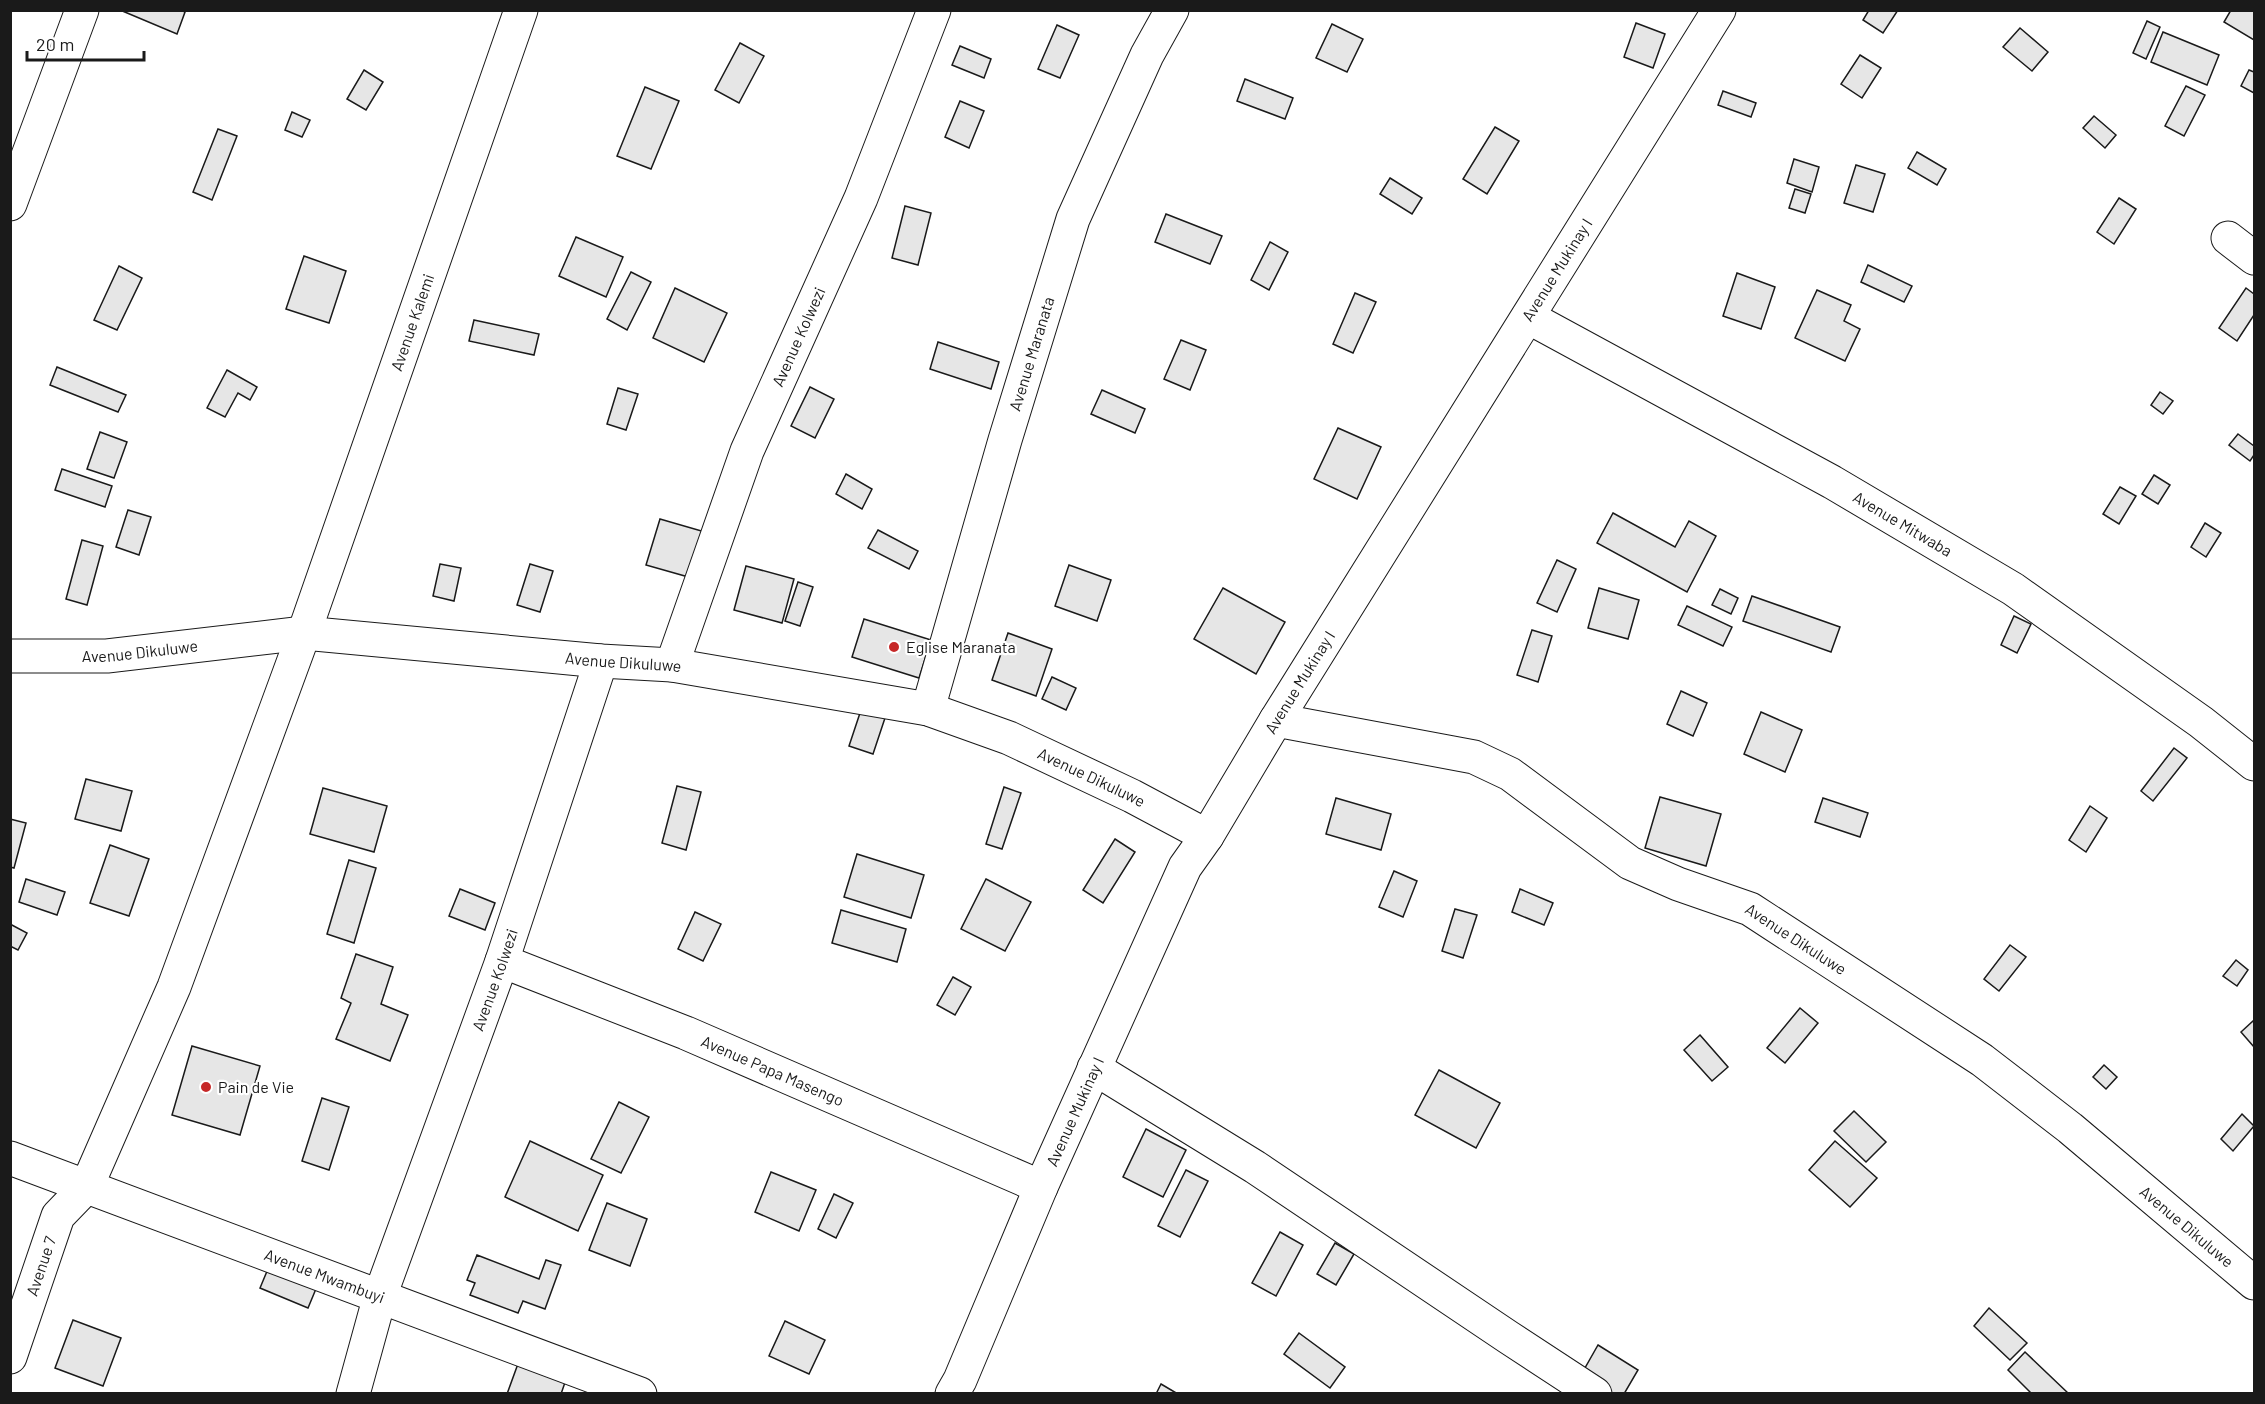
<svg xmlns="http://www.w3.org/2000/svg" width="2265" height="1404" viewBox="0 0 2265 1404" font-family="Barlow,sans-serif">
<rect width="100%" height="100%" fill="#fff"/>
<!-- building -->
<g fill="#e6e6e6" stroke="#1a1a1a" stroke-width="1.5">
<path d="M120,10h61l4,2 -8,22z"/>
<path d="M1869,10h29l-15,23 -20,-13z"/>
<path d="M2231,10h23v30l-30,-18z"/>
<path d="M2147,21l13,6 -14,32 -13,-6z"/>
<path d="M1636,23l29,11 -12,34 -29,-11z"/>
<path d="M1332,24l31,15 -16,33 -31,-14z"/>
<path d="M1057,25l22,10 -19,43 -22,-9z"/>
<path d="M2020,28l28,24 -16,19 -29,-24z"/>
<path d="M2163,32l56,23 -12,30 -56,-23z"/>
<path d="M740,43l24,13 -25,47 -24,-13z"/>
<path d="M960,46l31,13 -7,19 -32,-13z"/>
<path d="M1860,55l21,13 -19,30 -21,-14z"/>
<path d="M364,70l19,12 -17,28 -19,-11z"/>
<path d="M2249,70l5,2v21l-13,-7z"/>
<path d="M1245,79l48,19 -8,21 -48,-18z"/>
<path d="M2186,86l19,9 -21,41 -19,-10z"/>
<path d="M645,87l34,14 -28,68 -34,-13z"/>
<path d="M1723,91l33,12 -5,14 -33,-12z"/>
<path d="M960,101l24,10 -15,37 -24,-11z"/>
<path d="M292,112l18,8 -8,17 -17,-7z"/>
<path d="M2094,116l22,19 -11,13 -22,-20z"/>
<path d="M1495,127l24,14 -32,53 -24,-15z"/>
<path d="M218,129l19,7 -25,64 -19,-8z"/>
<path d="M1917,152l29,17 -9,16 -29,-17z"/>
<path d="M1794,159l25,8 -7,25 -25,-9z"/>
<path d="M1856,165l29,9 -12,38 -29,-9z"/>
<path d="M1390,178l32,20 -10,16 -32,-20z"/>
<path d="M1795,189l16,5 -6,19 -16,-5z"/>
<path d="M2119,198l17,11 -22,35 -17,-12z"/>
<path d="M905,206l26,7 -13,52 -26,-7z"/>
<path d="M1166,214l56,22 -12,28 -55,-22z"/>
<path d="M576,237l47,20 -17,40 -47,-21z"/>
<path d="M1270,242l18,10 -19,38 -18,-10z"/>
<path d="M304,256l42,15 -17,52 -43,-14z"/>
<path d="M1868,265l44,21 -8,16 -43,-20z"/>
<path d="M119,266l23,12 -25,52 -23,-10z"/>
<path d="M631,272l20,10 -24,48 -20,-11z"/>
<path d="M1737,273l38,14 -14,42 -38,-13z"/>
<path d="M675,288l52,25 -23,49 -51,-24z"/>
<path d="M2246,288l8,6v21l-17,26 -18,-13z"/>
<path d="M1817,290l34,15 -7,16 16,8 -15,32 -50,-23z"/>
<path d="M1355,293l21,9 -23,51 -20,-9z"/>
<path d="M474,320l65,14 -5,21 -65,-14z"/>
<path d="M1181,340l25,10 -16,40 -26,-11z"/>
<path d="M938,342l61,20 -8,27 -61,-20z"/>
<path d="M57,367l69,28 -8,17 -68,-27z"/>
<path d="M227,370l30,17 -7,13 -12,-7 -13,24 -18,-9z"/>
<path d="M810,387l24,12 -19,39 -24,-12z"/>
<path d="M618,388l20,6 -12,36 -19,-6z"/>
<path d="M1102,390l43,19 -10,24 -44,-19z"/>
<path d="M2160,392l13,9 -10,13 -12,-9z"/>
<path d="M1338,428l43,19 -24,52 -43,-20z"/>
<path d="M100,432l27,10 -13,36 -27,-9z"/>
<path d="M2238,434l16,12v9l-4,6 -21,-16z"/>
<path d="M62,469l50,17 -7,21 -50,-17z"/>
<path d="M846,474l26,15 -10,20 -26,-15z"/>
<path d="M2154,475l16,10 -12,19 -16,-10z"/>
<path d="M2120,487l16,9 -17,28 -16,-10z"/>
<path d="M128,510l23,7 -12,38 -23,-8z"/>
<path d="M1613,513l62,34 14,-26 27,15 -29,56 -90,-49z"/>
<path d="M660,519l45,13 -13,46 -46,-13z"/>
<path d="M2205,523l16,10 -15,24 -15,-10z"/>
<path d="M878,530l40,21 -9,18 -41,-21z"/>
<path d="M82,540l21,6 -16,59 -21,-6z"/>
<path d="M1557,560l19,9 -19,43 -20,-9z"/>
<path d="M440,564l21,4 -7,33 -21,-5z"/>
<path d="M530,564l23,7 -13,41 -23,-7z"/>
<path d="M1069,565l42,15 -14,41 -42,-15z"/>
<path d="M746,566l48,13 -12,44 -48,-13z"/>
<path d="M798,582l15,5 -13,39 -15,-5z"/>
<path d="M1223,588l62,34 -29,52 -62,-35z"/>
<path d="M1599,588l40,12 -11,39 -40,-11z"/>
<path d="M1720,589l18,9 -7,16 -19,-9z"/>
<path d="M1752,596l88,31 -9,25 -88,-31z"/>
<path d="M1687,606l45,21 -9,19 -45,-21z"/>
<path d="M2014,616l17,8 -14,29 -16,-8z"/>
<path d="M864,619l67,21 -12,38 -67,-21z"/>
<path d="M1532,630l20,6 -14,46 -21,-7z"/>
<path d="M1008,633l44,16 -16,47 -44,-16z"/>
<path d="M1052,677l24,11 -10,22 -24,-11z"/>
<path d="M1681,691l26,12 -14,33 -26,-12z"/>
<path d="M864,701l24,8 -15,45 -24,-8z"/>
<path d="M1761,712l41,18 -17,42 -41,-18z"/>
<path d="M2174,748l13,10 -34,43 -12,-10z"/>
<path d="M86,779l46,12 -11,40 -46,-12z"/>
<path d="M677,786l24,6 -15,58 -24,-7z"/>
<path d="M1004,787l17,6 -19,56 -16,-5z"/>
<path d="M323,788l64,18 -13,46 -64,-18z"/>
<path d="M1660,797l61,17 -15,52 -61,-18z"/>
<path d="M1336,798l55,16 -10,36 -55,-16z"/>
<path d="M1823,798l45,15 -8,24 -45,-15z"/>
<path d="M2090,806l17,12 -21,34 -17,-12z"/>
<path d="M10,819l16,4 -12,45 -4,-1z"/>
<path d="M1115,839l20,13 -32,51 -20,-13z"/>
<path d="M110,845l39,14 -20,57 -39,-13z"/>
<path d="M857,854l67,21 -13,43 -67,-21z"/>
<path d="M349,860l27,8 -22,75 -27,-9z"/>
<path d="M1394,871l23,10 -14,36 -24,-10z"/>
<path d="M26,879l39,13 -8,23 -38,-13z"/>
<path d="M986,879l45,23 -26,49 -44,-22z"/>
<path d="M460,889l35,14 -10,27 -36,-14z"/>
<path d="M1520,889l33,14 -9,22 -32,-13z"/>
<path d="M1455,909l22,6 -14,43 -21,-7z"/>
<path d="M841,910l65,19 -9,33 -65,-19z"/>
<path d="M695,912l26,12 -18,37 -25,-12z"/>
<path d="M10,924l17,9 -9,17 -8,-4z"/>
<path d="M2010,945l16,12 -27,34 -15,-12z"/>
<path d="M356,954l37,13 -12,37 27,11 -18,46 -54,-22 15,-36 -10,-5z"/>
<path d="M2236,960l12,10 -11,16 -14,-10z"/>
<path d="M953,977l18,10 -16,28 -18,-10z"/>
<path d="M1800,1008l18,15 -33,40 -18,-15z"/>
<path d="M2253,1021l1,2v24l-13,-15z"/>
<path d="M1700,1035l28,32 -16,14 -28,-31z"/>
<path d="M192,1046l68,20 -20,69 -68,-20z"/>
<path d="M2104,1065l13,12 -11,12 -13,-12z"/>
<path d="M1439,1070l61,33 -24,45 -61,-33z"/>
<path d="M322,1098l27,9 -20,63 -27,-9z"/>
<path d="M619,1102l30,15 -28,56 -30,-14z"/>
<path d="M1854,1111l32,31 -20,20 -32,-31z"/>
<path d="M2242,1114l12,12 -21,25 -12,-12z"/>
<path d="M1146,1129l40,21 -23,47 -40,-20z"/>
<path d="M530,1141l73,34 -25,56 -73,-34z"/>
<path d="M1835,1141l42,37 -27,29 -41,-37z"/>
<path d="M1186,1170l22,11 -28,56 -22,-11z"/>
<path d="M771,1172l45,18 -17,41 -44,-19z"/>
<path d="M834,1194l19,9 -17,35 -18,-9z"/>
<path d="M607,1203l40,16 -17,47 -41,-16z"/>
<path d="M1280,1232l23,13 -27,51 -24,-13z"/>
<path d="M1335,1243l19,11 -18,31 -19,-11z"/>
<path d="M477,1255l62,24 7,-19 15,5 -16,44 -22,-8 -5,12 -48,-18 5,-12 -8,-3z"/>
<path d="M270,1264l48,20 -10,24 -48,-20z"/>
<path d="M1989,1308l38,35 -17,17 -36,-34z"/>
<path d="M73,1320l48,18 -18,48 -48,-18z"/>
<path d="M785,1321l40,19 -16,34 -40,-18z"/>
<path d="M1299,1333l46,34 -15,21 -46,-34z"/>
<path d="M1598,1345l40,25 -14,24h-12l-31,-19z"/>
<path d="M523,1350l47,18 -9,26h-54z"/>
<path d="M2025,1352l44,42h-37l-24,-24z"/>
<path d="M1161,1384l17,10h-22z"/>
</g>
<g fill="none" stroke-linecap="round" stroke-linejoin="round">
<!-- street casing -->
<g stroke="#1a1a1a" stroke-width="35">
<g id="street">
<path d="M10,204l72,-194"/>
<path d="M2228,238l26,20"/>
<path id="s1" d="M1528,317l304,165 181,107 188,133 53,42"/>
<path id="s2" d="M10,656h97l197,-23 297,28 71,4 256,44 81,29 123,58 75,40"/>
<path id="s3" d="M672,665l75,-214 114,-253 73,-188"/>
<path id="s4" d="M928,709l77,-269 68,-221 74,-164 25,-45"/>
<path id="s5" d="M1276,720l198,37 36,17 120,89 48,21 72,25 232,151 88,68 184,155"/>
<path id="s6" d="M502,961l184,72 355,154"/>
<path d="M1094,1068l161,99 253,170 87,57"/>
<path id="s7" d="M10,1158l630,236"/>
<path id="s8" d="M10,1357l48,-141 29,-30 87,-199 130,-354 217,-623"/>
<path id="s9" d="M353,1394l27,-98 122,-335 99,-300"/>
<path id="s10" d="M952,1394l8,-14 81,-193 144,-320 22,-31 69,-116 443,-710"/>
</g>
</g>
<!-- street -->
<use href="#street" stroke="#fff" stroke-width="33"/>
</g>
<!-- markers -->
<g fill="#c62828" stroke="#fff" stroke-width="2">
<circle cx="894" cy="647" r="6"/>
<circle cx="206" cy="1087" r="6"/>
</g>
<g text-anchor="middle" stroke-width="4.5" stroke-linejoin="round" paint-order="stroke">
<!-- street labels -->
<g font-size="16" fill="#1a1a1a" stroke="#fff">
<text dy="6" stroke="none"><textPath href="#s10" startOffset="1280">Avenue Mukinay I</textPath></text>
<text dy="6" stroke="none"><textPath href="#s8" startOffset="1114">Avenue Kalemi</textPath></text>
<text dy="6" stroke="none"><textPath href="#s3" startOffset="352">Avenue Kolwezi</textPath></text>
<text dy="6" stroke="none"><textPath href="#s4" startOffset="370">Avenue Maranata</textPath></text>
<text dy="6" stroke="none"><textPath href="#s1" startOffset="428">Avenue Mitwaba</textPath></text>
<text dy="6" stroke="none"><textPath href="#s2" startOffset="130">Avenue Dikuluwe</textPath></text>
<text dy="6" stroke="none"><textPath href="#s2" startOffset="616">Avenue Dikuluwe</textPath></text>
<text dy="6" stroke="none"><textPath href="#s10" startOffset="794">Avenue Mukinay I</textPath></text>
<text dy="6" stroke="none"><textPath href="#s2" startOffset="1102">Avenue Dikuluwe</textPath></text>
<text dy="6" stroke="none"><textPath href="#s5" startOffset="574">Avenue Dikuluwe</textPath></text>
<text dy="6" stroke="none"><textPath href="#s9" startOffset="438">Avenue Kolwezi</textPath></text>
<text dy="6" stroke="none"><textPath href="#s6" startOffset="292">Avenue Papa Masengo</textPath></text>
<text dy="6" stroke="none"><textPath href="#s10" startOffset="308">Avenue Mukinay I</textPath></text>
<text dy="6" stroke="none"><textPath href="#s5" startOffset="1060">Avenue Dikuluwe</textPath></text>
<text dy="6" stroke="none"><textPath href="#s8" startOffset="96">Avenue 7</textPath></text>
<text dy="6" stroke="none"><textPath href="#s7" startOffset="336">Avenue Mwambuyi</textPath></text>
</g>
<!-- poi labels -->
<g font-size="16" fill="#1a1a1a" stroke="#fff" text-anchor="start">
<text x="906" y="653">Eglise Maranata</text>
<text x="218" y="1093">Pain de Vie</text>
</g>
</g>
<!-- border -->
<rect width="2265" height="1404" fill="none" stroke="#1a1a1a" stroke-width="24"/>
<!-- scale -->
<path d="M27 51v9h117v-9" fill="none" stroke="#1a1a1a" stroke-width="3"/>
<text x="36" y="51" font-size="18" fill="#1a1a1a" stroke="#ffffff" stroke-width="4.5" paint-order="stroke">20 m</text>
</svg>
